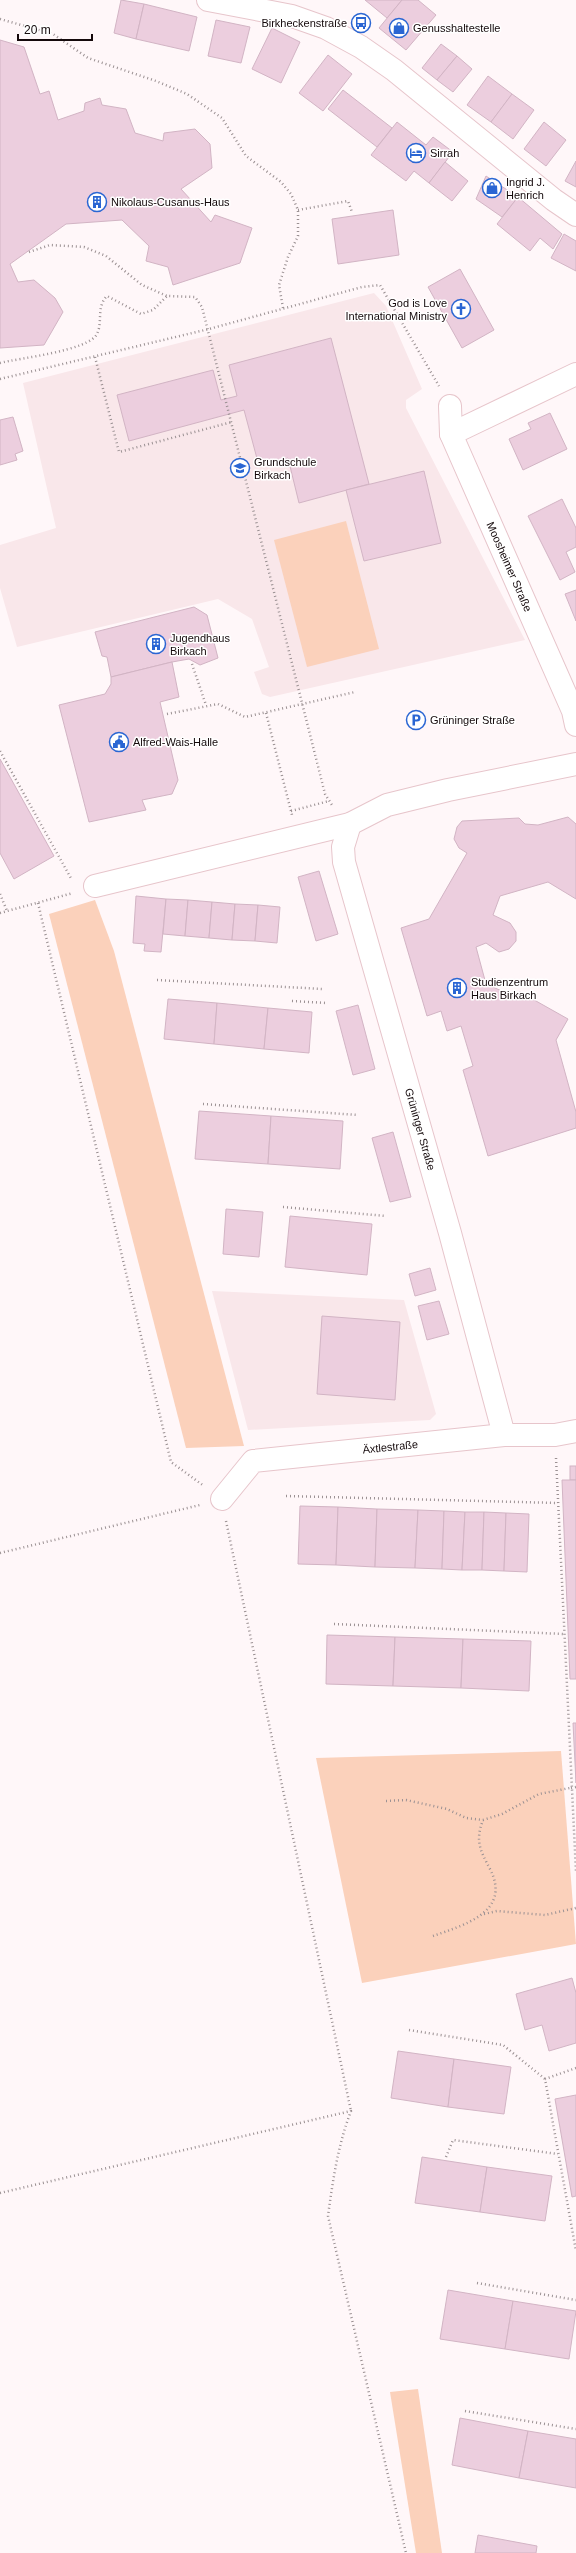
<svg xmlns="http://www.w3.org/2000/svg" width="576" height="2553" viewBox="0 0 576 2553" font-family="Arial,sans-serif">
<rect width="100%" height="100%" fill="#fff7f9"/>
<!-- built -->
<g fill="#f9e7ea">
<path d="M374,293l12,13 36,83 -16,11v8l119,232 -255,57 -8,-3 -8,-22 15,-5 -17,-48 -34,-20 -201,48 -17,-59v-43l56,-17 -33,-145z"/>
<path d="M212,1291l192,9 32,114 -6,6 -182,10z"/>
</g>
<!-- green -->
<g fill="#fbd1bb">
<path d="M346,521l33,128 -72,18 -33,-127z"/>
<path d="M95,900l19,51 130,495 -58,2 -137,-534z"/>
<path d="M561,1751l15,193 -214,39 -46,-225z"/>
<path d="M418,2389l24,164h-26l-26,-161z"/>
</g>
<!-- building -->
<g fill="#eccede" stroke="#d2b4c4">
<path d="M121,0l23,4 -8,35 -22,-6z"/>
<path d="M365,0h37l-15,18z"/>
<path d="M402,0h16l18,15 -30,35 -27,-22z"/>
<path d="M144,4l53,13 -8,34 -53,-12z"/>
<path d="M216,20l34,7 -9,36 -33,-7z"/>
<path d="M272,28l28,14 -19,41 -29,-14z"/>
<path d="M0,40l24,7 16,47 9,-3 9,29 26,-9 1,-8 15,-5 2,7 24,4 9,24 28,8 1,-8 31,-4 15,15 2,24 -31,21 30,33 4,-7 37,13 -12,35 -67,22 -5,-18 -22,-6 3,-15 -27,-26 -56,4 -56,40 8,18 16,-2 21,18 8,14 -19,33 -44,3z"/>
<path d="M441,44l16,12 -20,24 -15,-12z"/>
<path d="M328,55l24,19 -29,37 -24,-18z"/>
<path d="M457,56l15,13 -19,23 -16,-12z"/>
<path d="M488,76l24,18 -21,28 -24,-17z"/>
<path d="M343,90l49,38 -15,19 -49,-38z"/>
<path d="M512,94l22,16 -21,29 -22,-17z"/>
<path d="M397,122l29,23 7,-8 20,15 -24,31 -15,-12 -8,10 -35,-26z"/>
<path d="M544,122l22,18 -20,26 -22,-17z"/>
<path d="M576,161v26l-11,-6z"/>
<path d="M445,162l23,19 -16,20 -23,-18z"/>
<path d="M486,176l32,21 -16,20 -26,-18z"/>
<path d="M518,197l44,37 -9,15 -13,-11 -10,13 -33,-27z"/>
<path d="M393,210l6,45 -61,9 -6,-45z"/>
<path d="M564,234l12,7v30l-25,-13z"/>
<path d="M460,269l34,61 -32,18 -34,-61z"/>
<path d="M331,338l38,146 -70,19 -11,-45 -29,8 -15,-56 -115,31 -12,-46 96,-25 8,30 16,-4 -8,-31z"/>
<path d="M550,413l17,36 -44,21 -14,-31 22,-10 -3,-6z"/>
<path d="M13,417l10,34 -8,3 2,6 -17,5v-45z"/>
<path d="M424,471l17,72 -77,18 -18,-71z"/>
<path d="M562,499l14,29v19l-10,5 9,20 -15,8 -32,-64z"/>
<path d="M576,590v31l-11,-27z"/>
<path d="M194,607l13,8 11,43 -18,7 -11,-6 -17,3 -61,15 -4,-20 -5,-1 -7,-24z"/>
<path d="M172,662l7,35 -19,5 18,78 -6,14 -30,6 4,10 -57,12 -30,-117 46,-11 6,-10v-7z"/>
<path d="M0,759l54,97 -40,23 -14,-26z"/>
<path d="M568,817l8,7v75l-28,-17 -48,14 -7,19 17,8 6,9v9l-7,8 -10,3 -13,-9 -10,4 10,37 27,12 7,-4 48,27 -12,21 20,72v16l-88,28 -25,-86 10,-4 -12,-40 -14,5 -6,-20 -14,5 -26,-88 28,-9 38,-66 -8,-5 -5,-9 3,-12 5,-6 57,-3 6,6 13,1z"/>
<path d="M319,871l19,63 -22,7 -18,-64z"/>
<path d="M136,896l30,3 -5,53 -17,-1 1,-7 -12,-1z"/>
<path d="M166,899l22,1 -3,36 -22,-2z"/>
<path d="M188,900l24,2 -3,36 -24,-2z"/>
<path d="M212,902l23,2 -3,36 -23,-2z"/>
<path d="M235,904l23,1 -3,36 -23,-1z"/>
<path d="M258,905l22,2 -3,36 -22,-2z"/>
<path d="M168,999l49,4 -3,41 -50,-5z"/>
<path d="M217,1003l51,5 -4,41 -50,-5z"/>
<path d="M358,1005l17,64 -22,6 -17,-64z"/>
<path d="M268,1008l44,4 -3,41 -45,-4z"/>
<path d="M199,1111l72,5 -3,48 -73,-5z"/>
<path d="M271,1116l72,5 -3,48 -72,-5z"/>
<path d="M393,1132l18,65 -21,5 -18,-64z"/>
<path d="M226,1209l37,3 -4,45 -36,-3z"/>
<path d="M290,1216l82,8 -5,51 -82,-8z"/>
<path d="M430,1268l6,22 -21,6 -6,-22z"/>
<path d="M439,1301l10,33 -22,6 -9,-34z"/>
<path d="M322,1316l78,6 -5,78 -78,-6z"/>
<rect x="570" y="1466" width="6" height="14"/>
<path d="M562,1480h14v199h-6z"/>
<path d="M300,1506l38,1 -2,58 -38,-1z"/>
<path d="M338,1507l39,2 -2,58 -39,-2z"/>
<path d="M377,1509l41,1 -3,58 -40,-1z"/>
<path d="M418,1510l26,1 -2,58 -27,-1z"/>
<path d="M444,1511l21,1 -3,58 -20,-1z"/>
<path d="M465,1512h19l-2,58h-20z"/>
<path d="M484,1512l22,1 -2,58 -22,-1z"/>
<path d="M506,1513l23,1 -2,58 -23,-1z"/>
<path d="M327,1635l68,2 -2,49 -67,-2z"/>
<path d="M395,1637l68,2 -2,49 -68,-2z"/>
<path d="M463,1639l68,2 -2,50 -68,-3z"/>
<path d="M573,1723h3v60z"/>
<path d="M572,1978l4,15v50l-27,8 -7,-26 -17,5 -9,-36z"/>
<path d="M398,2051l56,8 -6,48 -57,-9z"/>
<path d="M454,2059l57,8 -7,47 -56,-7z"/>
<path d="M576,2095v101l-4,1 -17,-98z"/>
<path d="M422,2157l65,10 -7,45 -65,-9z"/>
<path d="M487,2167l65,9 -7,45 -65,-9z"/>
<path d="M448,2290l65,11 -8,48 -65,-10z"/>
<path d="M513,2301l63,10 -7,48 -64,-10z"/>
<path d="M460,2418l68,13 -9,47 -67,-13z"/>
<path d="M528,2431l48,8v49l-57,-10z"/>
<path d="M478,2535l59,11 -1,7h-61z"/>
</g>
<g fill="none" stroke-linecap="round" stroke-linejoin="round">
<!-- minor casing -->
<g stroke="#e7c5cb" stroke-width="24">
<g id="minor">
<path d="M208,0l84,16 34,12 35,19 33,23 160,130 22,15"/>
<path id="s1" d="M450,406l1,28 122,277 3,14"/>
<path d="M451,434l125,-60"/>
<path id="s2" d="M350,824l-7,23 1,15 106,371 54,202"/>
<path d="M95,886l255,-62 37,-19 61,-15 128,-26"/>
<path id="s3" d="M222,1499l31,-38 251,-26h51l21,-4"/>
</g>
</g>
<!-- path -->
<g stroke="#9b9193" stroke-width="2.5" stroke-dasharray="1 3" stroke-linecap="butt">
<path d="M0,19l53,15 35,24 68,23 31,13 35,24 24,38 35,26 10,12 7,16v26l-10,21 -9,28 4,23"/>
<path d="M298,210l50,-9 4,11"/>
<path d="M29,252l21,-7 34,2 22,9 36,29 25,11"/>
<path d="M95,357l24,95 113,-30"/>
<path d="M0,363c19,-5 88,-12 97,-29 6,-12 -1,-27 10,-38l34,18 12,-4 14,-14 28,1 7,10 123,487 7,11"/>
<path d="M0,379l209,-50 153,-42 18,-2 59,101"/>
<path d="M192,664l14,41"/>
<path d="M266,713l26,102"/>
<path d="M167,714l51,-10 27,13 110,-25"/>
<path d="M0,751l72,129"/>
<path d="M291,811l38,-10"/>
<path d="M0,894l7,17"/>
<path d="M38,903l133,559 33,24"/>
<path d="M0,913l73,-20"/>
<path d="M157,980l166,9"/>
<path d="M292,1001l35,2"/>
<path d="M203,1104l155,11"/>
<path d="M283,1207l103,9"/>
<path d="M556,1458l20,414"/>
<path d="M286,1496l272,7"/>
<path d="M226,1521l125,590"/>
<path d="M0,1553l200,-48"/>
<path d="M334,1624l230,10"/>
<path d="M571,1788l5,-1"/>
<path d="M386,1801l20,-1 41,9 19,9 17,2 19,-6 37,-20 31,-6"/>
<path d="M484,1914l13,-3 48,4 31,-7"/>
<path d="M433,1936c31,-11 79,-24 57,-67 -10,-19 -15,-28 -7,-49"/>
<path d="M409,2030l94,15 42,34"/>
<path d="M576,2068l-31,11 31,172"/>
<path d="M446,2157l7,-17 105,14"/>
<path d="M0,2193l351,-82c-13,34 -18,68 -23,105l78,337"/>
<path d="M477,2283l99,17"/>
<path d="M465,2411l111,18"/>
</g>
<!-- minor -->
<use href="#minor" stroke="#fff" stroke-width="22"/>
</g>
<!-- icons -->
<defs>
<g id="bus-ring" transform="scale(1)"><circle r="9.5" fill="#fff" stroke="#2a66d3" stroke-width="1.5"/><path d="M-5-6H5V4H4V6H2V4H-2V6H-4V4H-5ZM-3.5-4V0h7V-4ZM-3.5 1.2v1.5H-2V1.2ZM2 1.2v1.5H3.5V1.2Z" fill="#2a66d3"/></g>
<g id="shop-ring" transform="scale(1)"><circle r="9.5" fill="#fff" stroke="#2a66d3" stroke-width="1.5"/><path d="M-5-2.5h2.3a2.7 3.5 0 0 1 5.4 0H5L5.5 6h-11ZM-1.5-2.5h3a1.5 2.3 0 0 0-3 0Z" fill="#2a66d3"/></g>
<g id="hotel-ring" transform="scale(1)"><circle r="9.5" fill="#fff" stroke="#2a66d3" stroke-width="1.5"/><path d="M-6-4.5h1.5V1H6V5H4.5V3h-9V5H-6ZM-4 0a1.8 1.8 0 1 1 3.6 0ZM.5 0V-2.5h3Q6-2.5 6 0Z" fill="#2a66d3"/></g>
<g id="building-ring" transform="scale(1)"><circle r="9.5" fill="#fff" stroke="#2a66d3" stroke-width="1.5"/><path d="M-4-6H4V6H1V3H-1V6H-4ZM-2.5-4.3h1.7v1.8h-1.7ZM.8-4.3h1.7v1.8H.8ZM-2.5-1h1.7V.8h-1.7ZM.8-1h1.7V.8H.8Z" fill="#2a66d3"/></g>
<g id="church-ring" transform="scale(1)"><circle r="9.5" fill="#fff" stroke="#2a66d3" stroke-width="1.5"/><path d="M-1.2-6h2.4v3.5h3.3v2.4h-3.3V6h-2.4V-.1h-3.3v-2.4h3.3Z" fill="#2a66d3"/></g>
<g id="school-ring" transform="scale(1)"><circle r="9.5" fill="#fff" stroke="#2a66d3" stroke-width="1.5"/><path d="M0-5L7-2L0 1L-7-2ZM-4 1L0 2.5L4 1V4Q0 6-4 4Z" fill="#2a66d3"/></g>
<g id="parking-ring" transform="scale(1)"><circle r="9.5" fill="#fff" stroke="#2a66d3" stroke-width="1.5"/><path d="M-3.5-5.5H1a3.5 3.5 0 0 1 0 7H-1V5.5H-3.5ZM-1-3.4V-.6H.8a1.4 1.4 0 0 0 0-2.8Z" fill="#2a66d3"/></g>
<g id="civic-ring" transform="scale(1)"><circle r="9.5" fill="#fff" stroke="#2a66d3" stroke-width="1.5"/><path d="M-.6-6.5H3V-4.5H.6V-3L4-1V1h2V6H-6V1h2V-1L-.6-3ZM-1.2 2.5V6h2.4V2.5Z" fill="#2a66d3"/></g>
</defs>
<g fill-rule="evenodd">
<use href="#bus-ring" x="361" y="23"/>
<use href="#shop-ring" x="399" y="28"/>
<use href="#hotel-ring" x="416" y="153"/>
<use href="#shop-ring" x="492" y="188"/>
<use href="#building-ring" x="97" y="202"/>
<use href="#church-ring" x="461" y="309"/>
<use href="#school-ring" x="240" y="468"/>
<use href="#building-ring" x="156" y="644"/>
<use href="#parking-ring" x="416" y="720"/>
<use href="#civic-ring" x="119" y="742"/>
<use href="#building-ring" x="457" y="988"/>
</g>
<g text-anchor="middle" stroke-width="3" stroke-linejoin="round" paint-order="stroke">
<!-- poi labels -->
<g font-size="11" fill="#14090b" stroke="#fff" text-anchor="start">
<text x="347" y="27" text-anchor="end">Birkheckenstraße</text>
<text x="413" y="32">Genusshaltestelle</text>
<text x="430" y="157">Sirrah</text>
<text x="506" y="186">Ingrid J.<tspan x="506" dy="13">Henrich</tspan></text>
<text x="111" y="206">Nikolaus-Cusanus-Haus</text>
<text x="447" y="307" text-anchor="end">God is Love<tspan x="447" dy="13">International Ministry</tspan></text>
<text x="254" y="466">Grundschule<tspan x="254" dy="13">Birkach</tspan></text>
<text x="170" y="642">Jugendhaus<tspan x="170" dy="13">Birkach</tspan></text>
<text x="430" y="724">Grüninger Straße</text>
<text x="133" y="746">Alfred-Wais-Halle</text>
<text x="471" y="986">Studienzentrum<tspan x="471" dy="13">Haus Birkach</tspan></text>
</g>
<!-- street labels -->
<g font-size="11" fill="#14090b" stroke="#fff">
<text dy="4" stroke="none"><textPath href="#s1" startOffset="173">Moosheimer Straße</textPath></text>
<text dy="4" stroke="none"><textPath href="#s2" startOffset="317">Grüninger Straße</textPath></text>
<text dy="4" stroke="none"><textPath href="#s3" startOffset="187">Äxtlestraße</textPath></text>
</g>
</g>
<!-- scale -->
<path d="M18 34v6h74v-6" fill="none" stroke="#14090b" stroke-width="2"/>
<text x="24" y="34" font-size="12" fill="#14090b" stroke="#ffffff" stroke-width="3" paint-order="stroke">20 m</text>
</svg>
